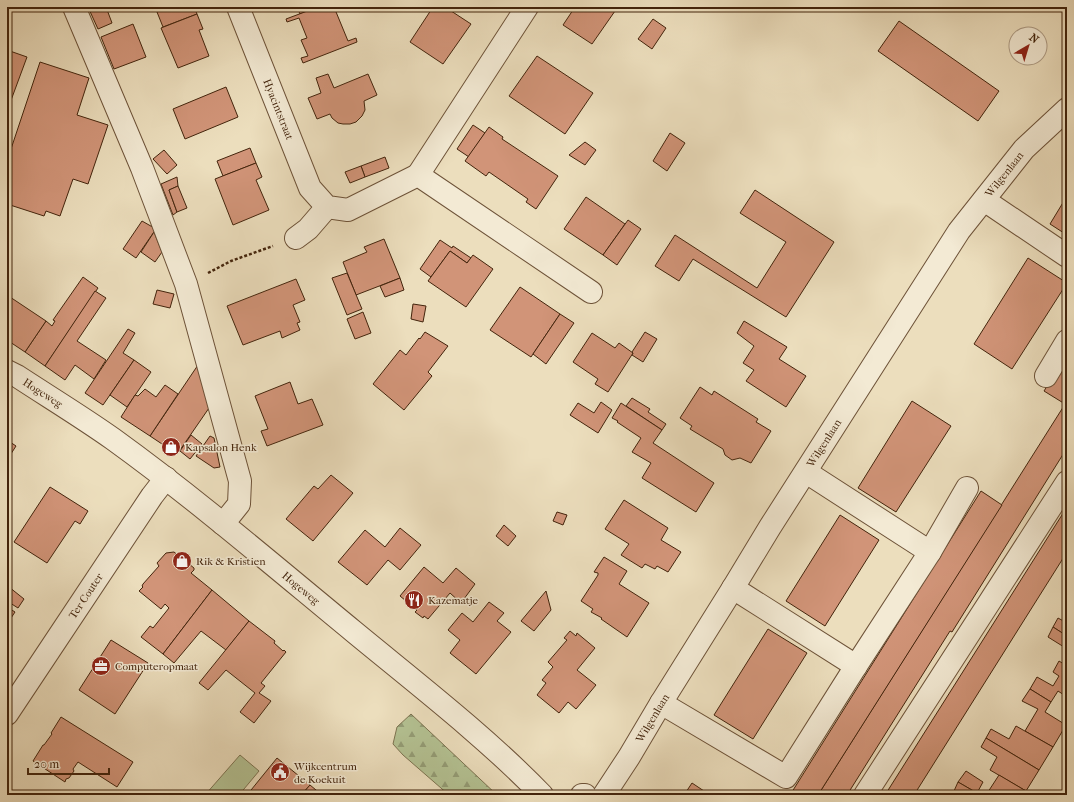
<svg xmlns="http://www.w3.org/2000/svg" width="1074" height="802" viewBox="0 0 1074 802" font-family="'IM FELL French Canon',serif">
<defs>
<pattern id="forest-firs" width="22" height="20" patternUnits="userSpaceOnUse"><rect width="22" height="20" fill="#b4c293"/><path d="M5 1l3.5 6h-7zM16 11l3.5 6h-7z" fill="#949d76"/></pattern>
</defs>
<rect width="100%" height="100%" fill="#ecdebd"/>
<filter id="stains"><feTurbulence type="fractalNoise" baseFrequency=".005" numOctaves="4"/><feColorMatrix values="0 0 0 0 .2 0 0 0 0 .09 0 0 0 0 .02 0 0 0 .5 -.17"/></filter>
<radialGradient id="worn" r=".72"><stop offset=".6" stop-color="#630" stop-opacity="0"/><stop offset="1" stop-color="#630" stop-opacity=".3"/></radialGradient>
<!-- grass -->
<path fill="#b4c293" stroke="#7c7350" d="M240,755l19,16 -20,24h-34z"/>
<!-- forest -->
<path fill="url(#forest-firs)" stroke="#7c7350" d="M411,714l86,81h-48l-46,-40 -10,-11 4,-17z"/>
<!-- building -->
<g fill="#d19478" stroke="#43240c">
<path d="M88,7h18l6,16 -14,6z"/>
<path d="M169,7h25l3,7 -34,13 -6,-15z"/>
<path d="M297,7h21l-18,7z"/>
<path d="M318,7h16l14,34 8,-3 1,4 -54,21 -2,-5 7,-2 -7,-16 6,-2 -8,-20 -12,4 -1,-3z"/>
<path d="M433,7h12l26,17 -28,40 -33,-22z"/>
<path d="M575,7h35l5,4 -23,33 -29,-19z"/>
<path d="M197,14l6,15 -4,1 10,26 -31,12 -17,-40z"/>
<path d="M653,19l13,9 -14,21 -14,-10z"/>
<path d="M899,21l100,70 -21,30 -100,-70z"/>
<path d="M133,24l13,33 -32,12 -13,-32z"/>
<path d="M7,50l20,7 -17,46 -3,-1z"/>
<path d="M537,56l56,37 -28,41 -56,-38z"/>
<path d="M40,62l49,16 -12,37 31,10 -20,59 -15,-5 -13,37 -14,-5 -2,5 -37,-12v-43z"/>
<path d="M328,74l6,14 34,-14 9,21 -13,6 1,9 -3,6 -6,6 -6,2h-7l-5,-1 -6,-5 -2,-4 -13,5 -9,-21 13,-5 -5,-15z"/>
<path d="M226,87l12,30 -53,22 -12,-30z"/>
<path d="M473,125l12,8 -16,24 -12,-8z"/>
<path d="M489,127l14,10 -1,2 56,37 -22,33 -10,-7 2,-3 -39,-27 -3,4 -21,-15z"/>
<path d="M670,133l15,10 -18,28 -14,-10z"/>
<path d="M585,142l11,8 -11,15 -16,-10z"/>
<path d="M250,148l6,15 -33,13 -6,-15z"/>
<path d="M164,150l13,15 -10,9 -14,-15z"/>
<path d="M385,157l4,11 -24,9 -4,-11z"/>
<path d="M256,163l6,14 -6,3 13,30 -36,15 -18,-46z"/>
<path d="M361,166l4,11 -15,6 -5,-11z"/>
<path d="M177,177l1,9 -9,4 8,22 -4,3 -12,-31z"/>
<path d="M178,186l9,22 -10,4 -8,-22z"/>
<path d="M755,190l79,52 -48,75 -93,-58 -14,22 -24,-15 20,-31 82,53 29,-46 -46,-29z"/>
<path d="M1067,196v39l-17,-11z"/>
<path d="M586,197l39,27 -22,31 -39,-26z"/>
<path d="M628,220l13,9 -24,36 -14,-10z"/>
<path d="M142,221l14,8 -20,29 -13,-9z"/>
<path d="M154,232l8,20 -7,10 -14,-10z"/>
<path d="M384,239l16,39 -44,17 -13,-33 24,-10 -3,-5z"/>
<path d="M440,240l12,8 1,-2 18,12 -4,5 -17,-12 -19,26 -11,-8z"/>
<path d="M450,251l17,12 6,-8 20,14 -27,38 -38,-26z"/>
<path d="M1028,258l39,25 -55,86 -38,-25z"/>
<path d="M347,273l15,36 -15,6 -15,-37z"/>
<path d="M83,277l15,11 -53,78 -20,-14 21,-31 6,5 3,-5 -2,-1z"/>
<path d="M400,278l4,12 -19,7 -5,-11z"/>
<path d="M296,279l9,21 -12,5 7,17 -3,1 3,7 -18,8 -2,-7 -37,14 -16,-39z"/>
<path d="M520,287l40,27 -29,43 -41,-27z"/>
<path d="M157,290l17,4 -4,14 -17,-4z"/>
<path d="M95,291l11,7 -29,43 29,19 -12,19 -19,-14 -10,15 -20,-14z"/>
<path d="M7,295l39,26 -21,31 -18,-12z"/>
<path d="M413,304l13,2 -3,16 -12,-3z"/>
<path d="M363,312l8,21 -16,6 -8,-20z"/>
<path d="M560,314l14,9 -28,41 -13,-10z"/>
<path d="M744,321l43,26 -8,12 27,17 -20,31 -40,-26 8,-11 -11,-7 11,-17 -17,-13z"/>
<path d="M128,329l7,4 -12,20 11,7 -31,45 -18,-12z"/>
<path d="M425,332l23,14 -20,26 4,4 -28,34 -31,-26 27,-34 6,5 13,-17 1,1z"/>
<path d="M645,332l12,7 -14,23 -11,-7 1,-2 -1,-1z"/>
<path d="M592,333l23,15 4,-5 14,10 -25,39 -13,-8 3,-5 -25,-17z"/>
<path d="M1067,355v46l-2,3 -21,-13z"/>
<path d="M134,360l17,12 -24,35 -17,-12z"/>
<path d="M198,365l11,43 -31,45 -12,-9 -1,2 -15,-10z"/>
<path d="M290,382l8,22 14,-5 11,26 -56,21 -6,-15 7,-2 -13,-33z"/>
<path d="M165,385l13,9 -28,42 -29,-19 14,-22 3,1 7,-7 11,8z"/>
<path d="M700,387l12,8 2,-4 44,28 -2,3 15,9 -20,32 -11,-5 -8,2 -7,-5 -2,-6 -33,-20 2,-3 -12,-8z"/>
<path d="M632,398l18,11 -2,3 18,12 -4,6 -36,-24z"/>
<path d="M912,401l39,25 -55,86 -38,-24z"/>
<path d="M1067,401v47l-115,184 -2,-1 -103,164h-29z"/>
<path d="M601,402l11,8 -14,23 -28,-18 8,-12 16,10z"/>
<path d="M621,403l41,27 -9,13 61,40 -18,29 -54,-34 9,-15 -19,-11 9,-14 -24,-16 1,-1 -6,-3z"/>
<path d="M191,435l11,9 -12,15 -10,-8z"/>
<path d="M210,436l4,2 6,29 -6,1 -18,-12z"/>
<path d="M7,440l9,6 -9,14z"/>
<path d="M331,475l22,18 -40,48 -27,-22 28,-33 4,3z"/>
<path d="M50,487l38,24 -8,13 -5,-3 -28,42 -33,-21z"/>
<path d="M981,491l21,14 -184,290h-28z"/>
<path d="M624,500l44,28 -7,12 20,12 -13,20 -11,-6 -2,3 -10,-5 -3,4 -21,-13 8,-11 -24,-15z"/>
<path d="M1067,507v45l-153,243h-29z"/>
<path d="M557,512l10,3 -4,10 -10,-4z"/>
<path d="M840,515l39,25 -54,86 -39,-25z"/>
<path d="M504,525l12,11 -8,10 -12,-10z"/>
<path d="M400,528l21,17 -21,25 -12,-10 -21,25 -29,-23 27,-32 20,17z"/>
<path d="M174,552l20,16v2l-3,3 21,17 -49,64 -22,-17 9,-11 3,2 16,-20 -4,-4 -4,5 -22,-18 4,-4 -1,-1 1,-2 16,-18 -2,-3 9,-10z"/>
<path d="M604,557l23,14 -8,13 30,19 -22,34 -26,-18 1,-1 -11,-6 2,-3 -12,-8 17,-26v-2l-4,-1z"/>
<path d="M424,567l19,16 13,-15 19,16 -14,19 -11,-10 -22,26 -4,-3 -1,2 -8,-6 2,-2 -17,-14z"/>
<path d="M9,587l15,12 -6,9 -11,-7v-10z"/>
<path d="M212,590l37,31 -23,29 -25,-19 -27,32 -11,-9z"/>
<path d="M546,591l5,19 -17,21 -13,-10z"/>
<path d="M489,602l15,11 -7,8 14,11 -35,42 -26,-21 10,-13 -12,-10 14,-17 11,9z"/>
<path d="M7,607l8,5 -8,12z"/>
<path d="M1058,618l9,5v13l-14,-9z"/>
<path d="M249,621l26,20 -1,2 9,8 1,-1 2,2 -25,31 4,3 -6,7 12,8 -17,22 -14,-11 15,-19 -29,-23 -18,20 -9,-7z"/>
<path d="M1053,627l14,9v7l-3,4 -16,-10z"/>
<path d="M768,629l39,24 -54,86 -39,-24z"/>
<path d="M570,631l6,5 1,-3 18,15 -18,22 19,15 -20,24 -8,-7 -9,11 -22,-18 9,-12 -4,-3 11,-13 -5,-5 19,-22 -3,-2z"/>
<path d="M111,640l37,23 -33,51 -36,-24z"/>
<path d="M1059,661l8,5v31l-9,-6 -7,11 -21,-13 7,-12 16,9 6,-10 -6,-4z"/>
<path d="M1030,689l21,13 -6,10 21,13 -13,22 -28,-16 13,-22 -16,-8z"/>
<path d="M61,717l72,45 -16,25 -39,-25 -5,7 1,2 -5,7 -3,1 -1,3 -32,-21 10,-16h1l8,-11 -1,-1z"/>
<path d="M1016,726l37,21 -14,23 -53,-32 5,-9 18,10z"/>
<path d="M986,738l53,32 -13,21 -36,-21 7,-13 -16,-10z"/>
<path d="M277,758l33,27 -7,8 2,2h-58z"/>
<path d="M966,771l17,11 -6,11 -19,-11z"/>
<path d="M999,775l27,16 -2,4h-38z"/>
<path d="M958,782l19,11 4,2h-21l-6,-4z"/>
<path d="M692,783l15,10 -1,2h-22z"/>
<path d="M310,785l12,10h-17l-2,-2z"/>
</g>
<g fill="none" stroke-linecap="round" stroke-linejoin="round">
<!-- minor casing -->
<g stroke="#6d5238" stroke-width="24">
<g id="minor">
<path d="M74,7l68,161 44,116 54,197 -1,23 -16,20"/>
<path id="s1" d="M238,7l72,181 17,19 21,3 70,-35 173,117"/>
<path d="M418,175l109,-168"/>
<path d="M984,200l83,56"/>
<path d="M296,238l12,-9 19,-22"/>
<path id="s2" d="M7,371l10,5c32,21 65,41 96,63 83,60 161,127 240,192 63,52 132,105 189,164"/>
<path d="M1046,376l21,-35"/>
<path d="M806,472l124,80"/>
<path d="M733,588l123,78"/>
<path d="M661,703l125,74 70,-111 74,-114 37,-64"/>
<path id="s3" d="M7,714l145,-218 14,-18"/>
<path d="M582,795h3"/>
<path id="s4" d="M604,795l25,-38 32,-54 72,-115 37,-61 189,-296 65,-82 43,-40"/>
<path d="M865,795l202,-313"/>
</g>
</g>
<!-- path -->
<path stroke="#43240c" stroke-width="2.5" stroke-dasharray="3 2" stroke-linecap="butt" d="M208,273l23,-12 42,-15"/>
<!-- minor -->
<use href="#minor" stroke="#f3ead4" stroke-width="22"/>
</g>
<!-- icons -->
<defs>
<g id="shop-disc" transform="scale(1)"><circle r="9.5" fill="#8f2418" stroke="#f3ead4"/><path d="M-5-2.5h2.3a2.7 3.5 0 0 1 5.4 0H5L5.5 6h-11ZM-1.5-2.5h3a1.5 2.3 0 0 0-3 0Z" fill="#fff"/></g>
<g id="restaurant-disc" transform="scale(1)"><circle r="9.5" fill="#8f2418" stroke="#f3ead4"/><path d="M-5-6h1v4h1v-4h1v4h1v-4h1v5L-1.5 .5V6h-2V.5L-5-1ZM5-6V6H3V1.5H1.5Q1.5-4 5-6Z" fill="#fff"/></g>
<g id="office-disc" transform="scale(1)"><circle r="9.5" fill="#8f2418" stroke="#f3ead4"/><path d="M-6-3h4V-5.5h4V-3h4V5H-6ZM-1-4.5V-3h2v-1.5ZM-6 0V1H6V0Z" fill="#fff"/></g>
<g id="civic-disc" transform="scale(1)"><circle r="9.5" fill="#8f2418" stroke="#f3ead4"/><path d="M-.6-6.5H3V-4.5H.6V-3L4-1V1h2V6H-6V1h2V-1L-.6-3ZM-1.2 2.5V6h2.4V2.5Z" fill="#fff"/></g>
</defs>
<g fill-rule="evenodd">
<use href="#shop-disc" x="171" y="447"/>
<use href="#shop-disc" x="182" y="561"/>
<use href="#restaurant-disc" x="414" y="600"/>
<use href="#office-disc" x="101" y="666"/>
<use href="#civic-disc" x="280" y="772"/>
</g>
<g text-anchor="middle" stroke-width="3" stroke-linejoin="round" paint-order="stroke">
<!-- street labels -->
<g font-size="11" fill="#43240c" stroke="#f3ead4">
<text dy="4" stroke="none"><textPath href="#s1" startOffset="110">Hyacintstraat</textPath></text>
<text dy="4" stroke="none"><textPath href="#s4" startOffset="739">Wilgenlaan</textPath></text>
<text dy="4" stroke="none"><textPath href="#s2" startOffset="42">Hogeweg</textPath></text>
<text dy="4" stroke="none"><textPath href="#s4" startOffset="415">Wilgenlaan</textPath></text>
<text dy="4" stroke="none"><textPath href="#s2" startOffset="366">Hogeweg</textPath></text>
<text dy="4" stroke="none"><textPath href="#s3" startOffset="142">Ter Couter</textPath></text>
<text dy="4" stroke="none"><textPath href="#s4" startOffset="91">Wilgenlaan</textPath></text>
</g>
<!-- poi labels -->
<g font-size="11" fill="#43240c" stroke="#f3ead4" text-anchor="start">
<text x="185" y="451">Kapsalon Henk</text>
<text x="196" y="565">Rik &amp; Kristien</text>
<text x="428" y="604">Kazematje</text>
<text x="115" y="670">Computeropmaat</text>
<text x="294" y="770">Wijkcentrum<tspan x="294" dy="13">de Koekuit</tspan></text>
</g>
</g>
<!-- margin -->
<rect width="1074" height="802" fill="none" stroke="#ecdebd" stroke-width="24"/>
<rect x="8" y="8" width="1058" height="786" fill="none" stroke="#43240c" stroke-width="2"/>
<rect x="12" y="12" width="1050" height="778" fill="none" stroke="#43240c"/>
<!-- north arrow -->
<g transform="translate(1028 46) rotate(38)"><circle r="19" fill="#f3ead4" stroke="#ad9b84"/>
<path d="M0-3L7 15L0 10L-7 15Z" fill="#8f2418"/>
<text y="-6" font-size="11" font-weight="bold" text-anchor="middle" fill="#43240c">N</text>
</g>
<!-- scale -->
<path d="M28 768v6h81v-6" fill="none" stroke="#43240c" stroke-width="2"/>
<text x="34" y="768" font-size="12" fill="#43240c" stroke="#f3ead4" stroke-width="3" paint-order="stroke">20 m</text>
<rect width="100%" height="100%" filter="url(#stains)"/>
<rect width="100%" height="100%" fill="url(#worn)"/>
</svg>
